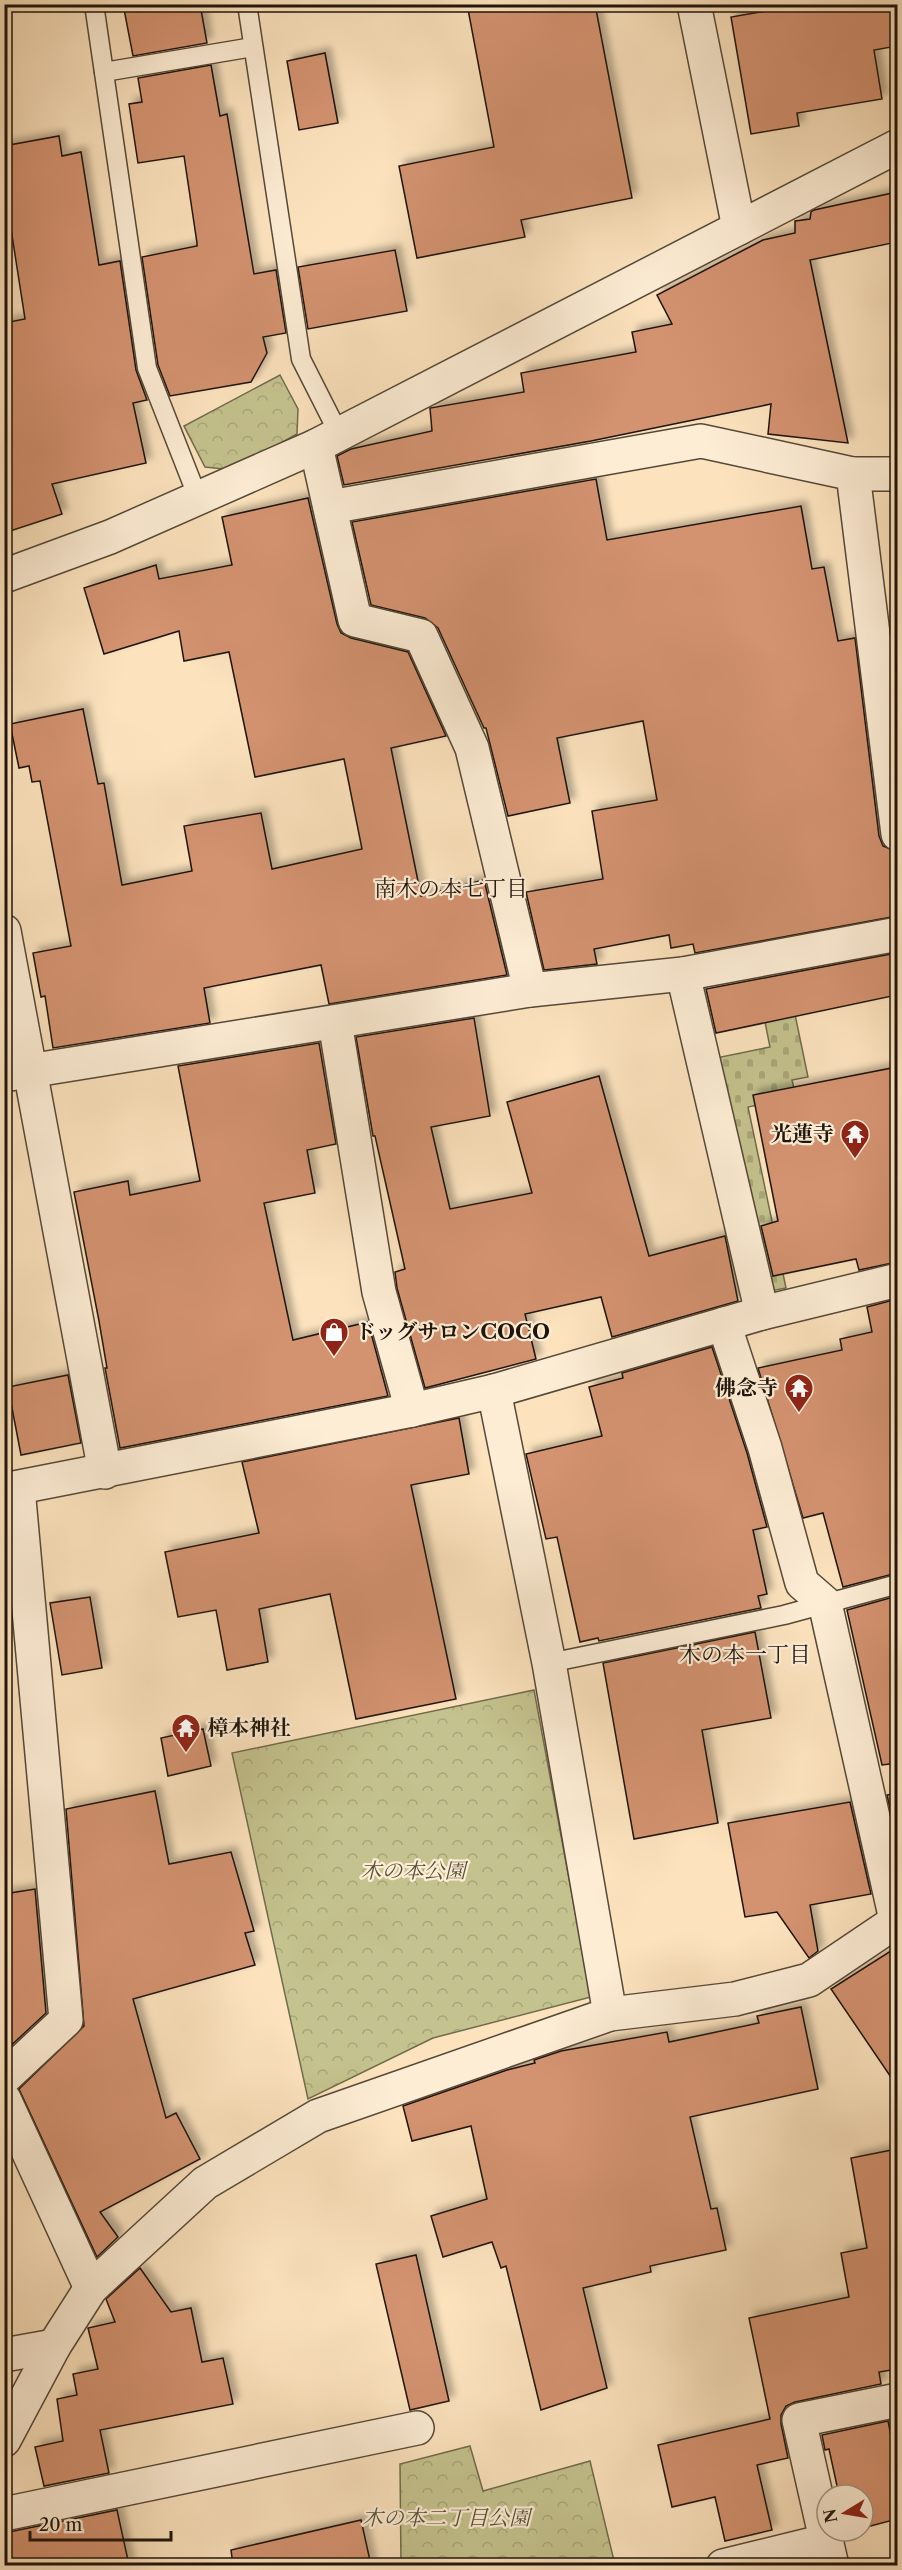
<svg xmlns="http://www.w3.org/2000/svg" width="902" height="2570" viewBox="0 0 902 2570" font-family="'Libre Caslon Text','Noto Serif JP',serif">
<defs>
<pattern id="cemetery-stones" width="16" height="16" patternUnits="userSpaceOnUse" patternTransform="scale(1.5)"><rect width="16" height="16" fill="#c4c28e"/><path d="M2 7V4a2 2 0 0 1 4 0v3zM10 15v-3a2 2 0 0 1 4 0v3z" fill="#a8a679"/></pattern>
<pattern id="park-crowns" width="20" height="18" patternUnits="userSpaceOnUse" patternTransform="scale(1.5)"><rect width="20" height="18" fill="#c4c28e"/><path d="M2 6a3 3 0 1 1 6 0M12 15a3 3 0 1 1 6 0" fill="none" stroke="#a8a679"/></pattern>
<filter id="shadow"><feDropShadow dx="5.5" dy="-5.5" stdDeviation="3" flood-color="#0004"/></filter>
</defs>
<rect width="100%" height="100%" fill="#fce3be"/>
<filter id="stains"><feTurbulence type="fractalNoise" baseFrequency=".00333" numOctaves="4"/><feColorMatrix values="0 0 0 0 .2 0 0 0 0 .09 0 0 0 0 .02 0 0 0 .5 -.17"/></filter>
<radialGradient id="worn" r=".72"><stop offset=".6" stop-color="#630" stop-opacity="0"/><stop offset="1" stop-color="#630" stop-opacity=".3"/></radialGradient>
<!-- cemetery -->
<path fill="url(#cemetery-stones)" stroke="#716b4c" stroke-width="1.5" d="M787,976l21,101 -16,3 4,17 -48,10 38,181 -25,5 -50,-234 59,-12 -13,-65z"/>
<!-- park -->
<g fill="url(#park-crowns)" stroke="#716b4c" stroke-width="1.5">
<path d="M280,375l18,34 -1,25 -64,36 -28,-3 -21,-41z"/>
<path d="M534,1690l57,307 -158,41 -125,61 -76,-346z"/>
<path d="M470,2446l13,45 107,-30 25,104h-214l-1,-101z"/>
</g>
<!-- building -->
<g fill="#d39270" stroke="#1e140b" stroke-width="1.5" filter="url(#shadow)">
<path d="M123,4h77l7,39 -74,13z"/>
<path d="M467,4h128l37,194 -111,22 4,17 -108,21 -18,-92 95,-19z"/>
<path d="M808,4h81l8,42 -23,4 8,49 -85,14 2,13 -48,8 -20,-117z"/>
<path d="M325,53l13,70 -39,7 -12,-69z"/>
<path d="M211,65l9,51 7,-2 27,160 22,-4 10,63 -23,4 4,16 -16,29 -81,14 -12,-31 -16,-108 55,-11v-3l-13,-87 -46,7 -9,-59 13,-2 -4,-24z"/>
<path d="M59,136l3,20 19,-4 18,113 21,-4 16,109 11,30 -14,3 13,60 -94,21 10,30 -58,19v-210l21,-4 -16,-103 -5,1v-71z"/>
<path d="M897,192v50l-87,18 38,183 -80,-9 3,-30 -180,37 -247,44 -7,-29 14,-7 81,-18 -2,-23 94,-16 -3,-19 115,-21 -4,-20 40,-8 -15,-29 106,-55 32,-7v-12l15,-2 1,-7 3,-2z"/>
<path d="M395,250l12,61 -99,18 -10,-62z"/>
<path d="M596,479l11,61 194,-34 11,63 12,-2 14,74 17,-3 24,198 4,10 14,6v64l-202,37 -2,-9 -22,4 -2,-13 -75,14 3,15 -53,6 -18,-78 77,-13 -11,-68 65,-11 -14,-79 -86,17 13,65 -62,13 -22,-88h-2l-46,-100 -13,-10 -54,-13 -19,-83z"/>
<path d="M308,498l29,126 4,9 10,5 57,14 38,84 -55,12 30,148 63,-16 23,95 -178,29 -8,-39 -117,23 6,35 -157,25 -8,-52 -4,1 -8,-44 38,-7 -31,-165 -8,1 -3,-16 -10,2 -9,-44 73,-15 15,75 6,-1 18,102 70,-14 -8,-45 77,-13 11,56 90,-20 -18,-90 -89,18 -26,-125 -45,9 -5,-30 -75,23 -20,-66 72,-23 3,14 73,-14 -10,-48z"/>
<path d="M897,630v49l-5,-47z"/>
<path d="M891,954l6,41 -181,38 -10,-44z"/>
<path d="M474,1018l16,98 -59,11 19,82 82,-16 -25,-91 92,-26 50,180 76,-20 13,65 -126,36 -11,-40 -76,17 11,45 -111,29 -28,-100 -2,-16 10,-3 -30,-133h-2l-17,-99z"/>
<path d="M319,1043l17,101 -29,6 8,43 -51,10 29,137 75,-18 20,74 -268,52 -15,-80h2l-8,-47 -25,-129 54,-11 2,14 70,-14 -22,-115z"/>
<path d="M897,1067v195l-38,8 -3,-11 -83,17 -12,-50 17,-5 -25,-126z"/>
<path d="M897,1299v274l-54,14 -20,-74 -20,5 -45,-150 84,-18 -2,-11 32,-7 -5,-25z"/>
<path d="M712,1347l35,106 20,74 -14,3 14,64 -9,2 3,12 -162,33 -1,-3 -18,4 -23,-105 -11,2 -20,-85 76,-18 -13,-49 34,-9 -1,-5z"/>
<path d="M68,1375l13,68 -60,12 -13,-68z"/>
<path d="M459,1418l10,56 -58,11 45,214 -100,20 -26,-125 -71,15 9,53 -41,8 -11,-60 -38,7 -13,-65 94,-19 -17,-71z"/>
<path d="M897,1596v167l-15,2 -35,-155z"/>
<path d="M90,1597l12,71 -40,7 -12,-72z"/>
<path d="M755,1632l16,86 -69,12 16,93 -84,16 -31,-176z"/>
<path d="M203,1729l8,37 -43,10 -7,-38z"/>
<path d="M155,1791l14,73 62,-12 23,79 -9,2 10,32 -122,34 33,119 10,-5 24,46 -100,53 18,25 -21,20 -78,-168 65,-63 -18,-217z"/>
<path d="M897,1793v48l-10,-46z"/>
<path d="M850,1802l21,92 -61,11 8,46 -9,7 -32,-46 -32,5 -17,-94z"/>
<path d="M35,1889l11,124 -42,39v-158z"/>
<path d="M897,1947v139l-66,-97z"/>
<path d="M801,2007l17,82 -128,28 21,92 6,-1 9,42 -76,16 1,6 -68,16 24,100 -66,22 -35,-144 -5,2 -9,-26 -49,15 -12,-41 56,-17 -16,-73 -59,15 -9,-35 104,-36 28,-7 -1,-3 27,-9 106,-19 2,10 90,-19 -2,-7z"/>
<path d="M897,2149v158h-3l3,22v40l-18,3 2,12 -86,18 -9,4 -5,9v9l7,34 -31,7 15,65 -47,11 -10,-44 -43,10 -14,-62 112,-26 -21,-101 100,-21 -8,-44 26,-5 -16,-90z"/>
<path d="M416,2255l33,146 -39,9 -34,-146z"/>
<path d="M140,2268l31,44 20,-4 11,54 21,-4 10,46 -133,26 9,43 -65,13 -9,-39 28,-6 -6,-42 20,-4 -4,-21 25,-5 -10,-41 27,-6 -9,-23z"/>
<path d="M888,2421l5,25h4v73l-34,9v-33h-24l-10,-46 -4,1 -3,-15z"/>
<path d="M117,2510l12,55h-120l-5,-32z"/>
<path d="M361,2520l10,45h-138l-2,-15z"/>
</g>
<g fill="none" stroke-linecap="round" stroke-linejoin="round">
<!-- lane casing -->
<g stroke="#564838" stroke-width="21">
<g id="lane">
<path d="M94,4l53,364 51,130"/>
<path d="M247,4l54,355 38,75"/>
<path d="M104,72l149,-25"/>
<path d="M549,1663l235,-48 114,-31"/>
</g>
</g>
<!-- street casing -->
<g stroke="#564838" stroke-width="36">
<g id="street">
<path d="M694,4l45,224"/>
<path d="M316,446l39,174 66,16 51,112 58,242"/>
<path d="M853,474l45,360"/>
<path d="M330,507l371,-66 152,33h45"/>
<path d="M4,576l106,-39 206,-91 582,-300"/>
<path d="M4,931l101,541"/>
<path d="M683,974l79,339"/>
<path d="M335,1022l44,270 33,118"/>
<path d="M4,1075l526,-85 153,-16 215,-40"/>
<path d="M724,1324l41,124 37,135 23,20 71,317"/>
<path d="M494,1391l55,272 61,351"/>
<path d="M4,1490l408,-80 82,-19 268,-78 136,-33"/>
<path d="M4,2078l62,-58 -48,-532"/>
<path d="M4,2099l87,189"/>
<path d="M4,2355l50,-9"/>
<path d="M4,2440l50,-94 37,-58 114,-105 113,-67 292,-102 125,-15 74,-19 89,-60"/>
<path d="M4,2514l413,-86"/>
<path d="M723,2566l102,-25"/>
<path d="M832,2566l-33,-146 99,-20"/>
</g>
</g>
<!-- lane -->
<use href="#lane" stroke="#fdedd5" stroke-width="18"/>
<!-- street -->
<use href="#street" stroke="#fdedd5" stroke-width="33"/>
</g>
<!-- icons -->
<defs>
<g id="temple-pin" transform="scale(1.5)"><path d="M0 17L-7.5 6A9.5 9.5 0 1 1 7.5 6Z" fill="#8f2418" stroke="#fdedd5"/><path d="M0-6L5-2H3V0L6.5 2.5H4V6H1.5V3h-3V6H-4V2.5H-6.5L-3 0V-2H-5Z" fill="#fff"/></g>
<g id="shop-pin" transform="scale(1.5)"><path d="M0 17L-7.5 6A9.5 9.5 0 1 1 7.5 6Z" fill="#8f2418" stroke="#fdedd5"/><path d="M-5-2.5h2.3a2.7 3.5 0 0 1 5.4 0H5L5.5 6h-11ZM-1.5-2.5h3a1.5 2.3 0 0 0-3 0Z" fill="#fff"/></g>
</defs>
<g fill-rule="evenodd">
<use href="#temple-pin" x="855" y="1134"/>
<use href="#shop-pin" x="334" y="1332"/>
<use href="#temple-pin" x="799" y="1388"/>
<use href="#temple-pin" x="186" y="1728"/>
</g>
<g text-anchor="middle" stroke-width="4.5" stroke-linejoin="round" paint-order="stroke">
<!-- poi labels -->
<g font-size="21" font-weight="bold" fill="#1e140b" stroke="#fdedd5" text-anchor="end">
<text x="834" y="1141">光蓮寺</text>
<text x="355" y="1339" text-anchor="start">ドッグサロンCOCO</text>
<text x="778" y="1395">佛念寺</text>
<text x="207" y="1735" text-anchor="start">樟本神社</text>
</g>
<!-- park labels -->
<g font-size="21" font-style="italic" fill="#585139" stroke="#fdedd5">
<text x="413" y="1878">木の本公園</text>
<text x="446" y="2525">木の本二丁目公園</text>
</g>
<!-- neighbourhood labels -->
<g font-size="22" fill="#1e140b" stroke="#fdedd5">
<text x="451" y="896">南木の本七丁目</text>
<text x="745" y="1662">木の本一丁目</text>
</g>
</g>
<!-- margin -->
<rect width="902" height="2570" fill="none" stroke="#fce3be" stroke-width="24"/>
<rect x="6" y="6" width="890" height="2558" fill="none" stroke="#1e140b" stroke-width="3"/>
<rect x="12" y="12" width="878" height="2546" fill="none" stroke="#1e140b" stroke-width="1.5"/>
<!-- north arrow -->
<g transform="translate(845 2513) rotate(259)"><circle r="28" fill="#fdedd5" stroke="#a49684" stroke-width="1.5"/>
<path d="M0-4.5L10 22L0 15L-10 22Z" fill="#8f2418"/>
<text y="-9" font-size="16" font-weight="bold" text-anchor="middle" fill="#1e140b">N</text>
</g>
<!-- scale -->
<path d="M30 2531v9h141v-9" fill="none" stroke="#1e140b" stroke-width="3"/>
<text x="39" y="2531" font-size="18" fill="#1e140b" stroke="#fdedd5" stroke-width="4.5" paint-order="stroke">20 m</text>
<rect width="100%" height="100%" filter="url(#stains)"/>
<rect width="100%" height="100%" fill="url(#worn)"/>
</svg>
